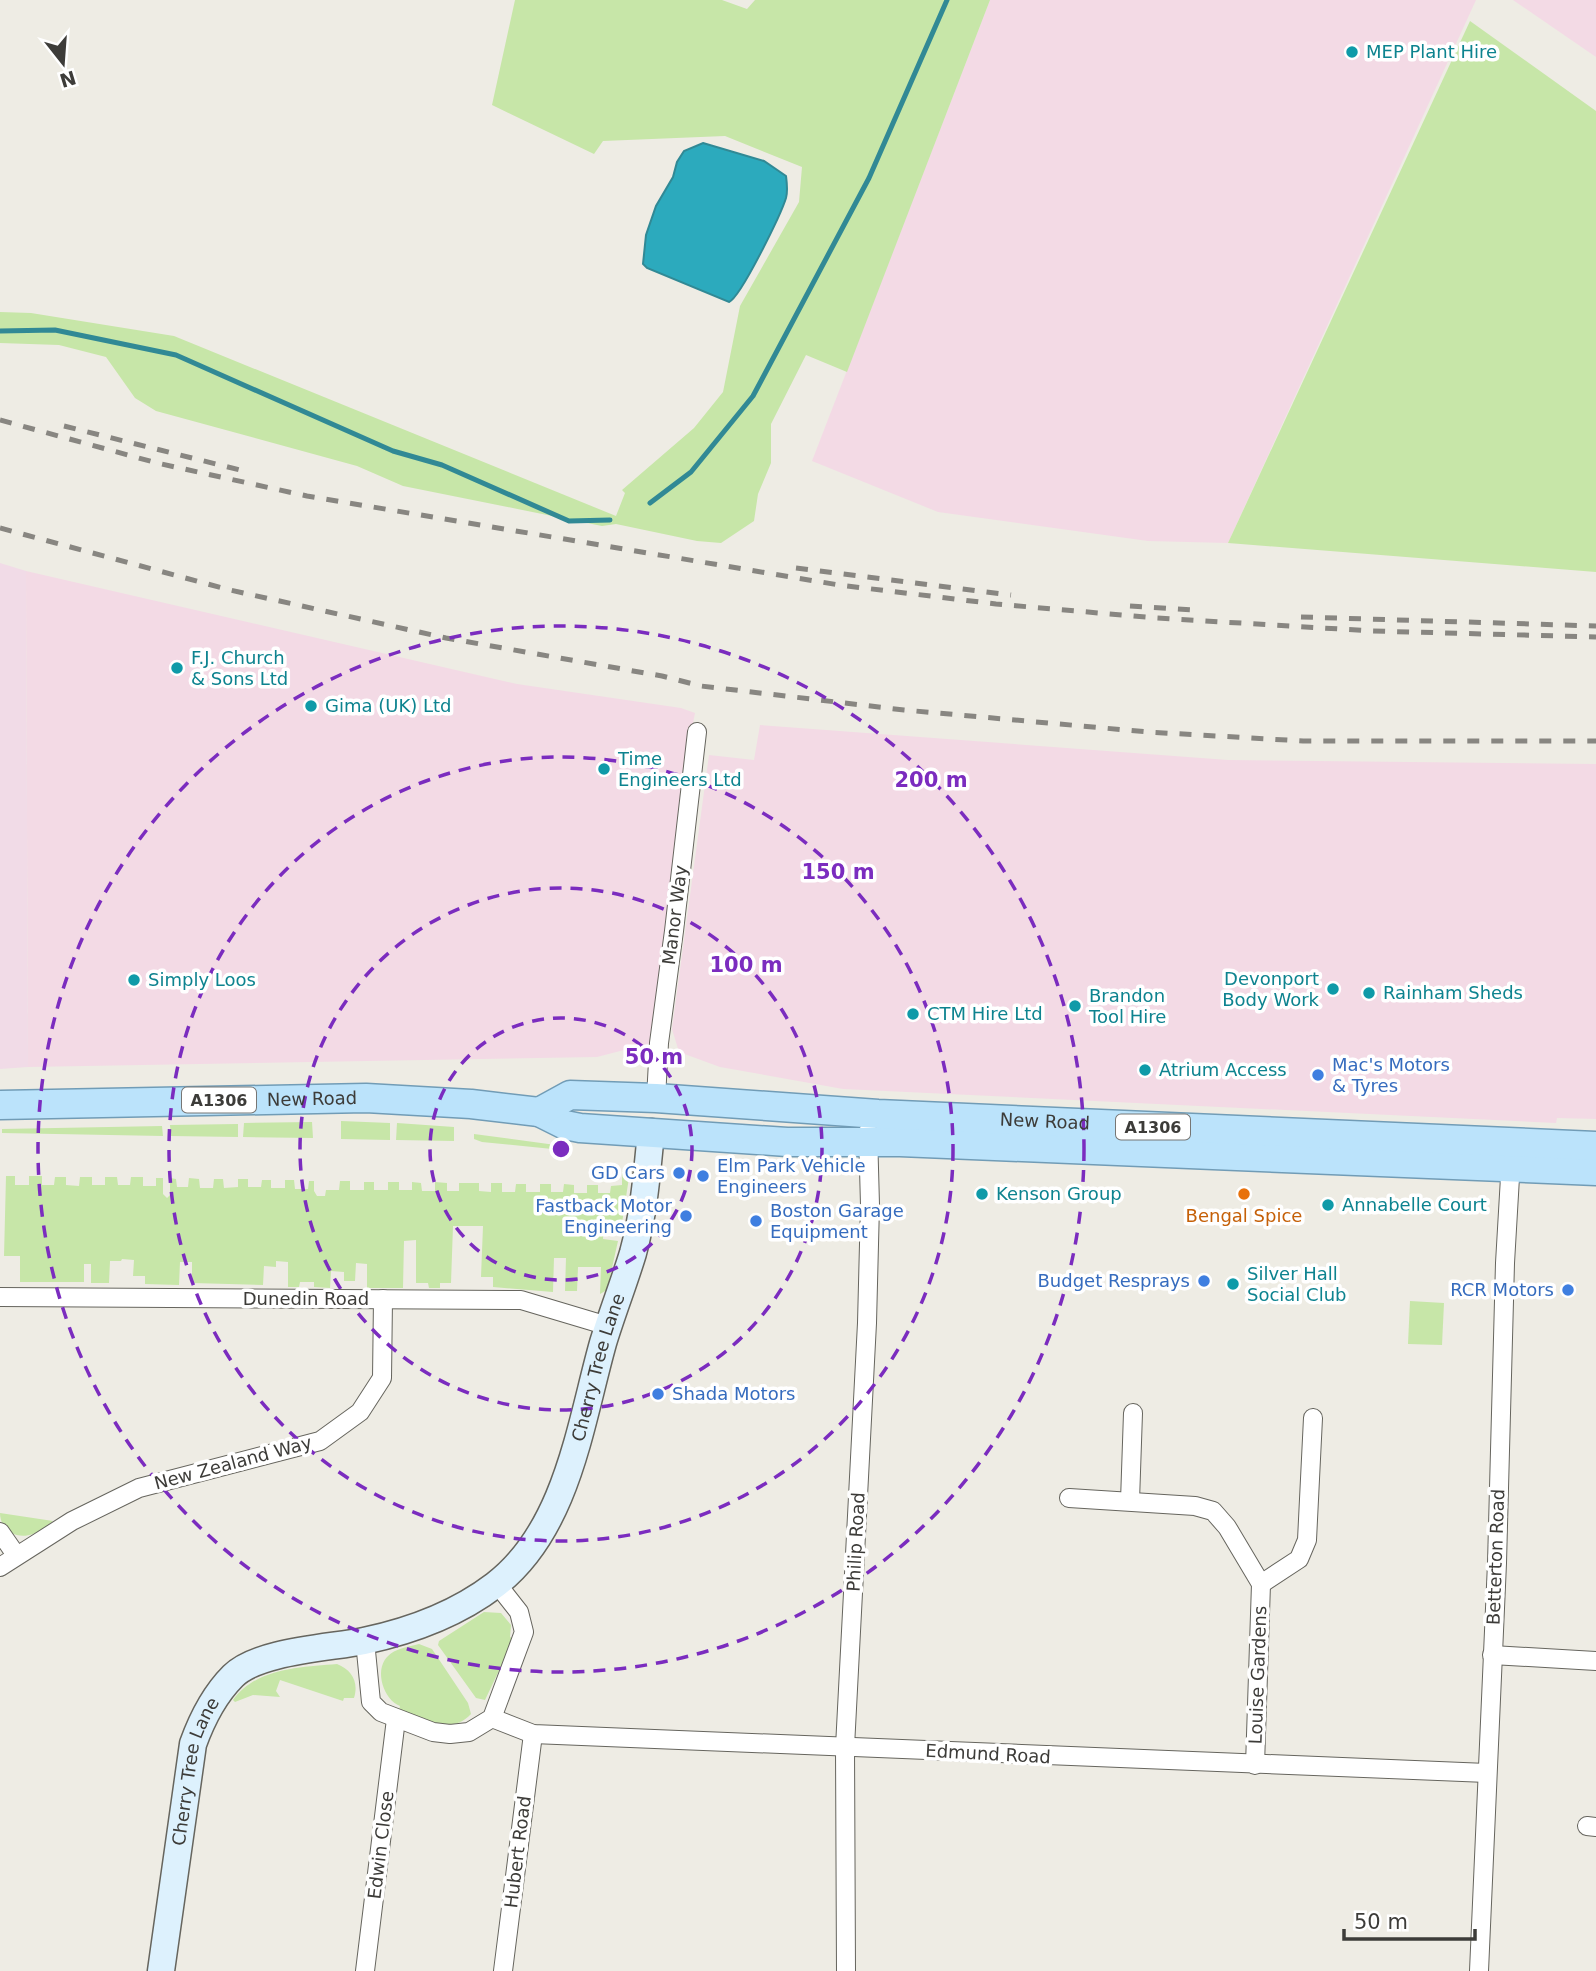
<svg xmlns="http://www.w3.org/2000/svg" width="1596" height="1971" viewBox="0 0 1596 1971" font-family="'DejaVu Sans',sans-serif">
<rect width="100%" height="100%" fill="#eeece4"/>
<!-- industrial -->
<g fill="#f3dae5">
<path d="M990,0h486l-248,543 -80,-2 -210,-29 -126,-51z"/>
<path d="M1513,0h83v57z"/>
<path d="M26,571l491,113 164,24 14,5 -6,30 -34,299 -58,15 -569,10z"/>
<path d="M760,725l468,35 368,4v355l-39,-1 -1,5 -713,-34 -123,-22 -41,-15 -7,-23 37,-274 45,5z"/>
</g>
<!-- education -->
<path fill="#f1dbe7" d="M0,563l26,8 2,496 -28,2z"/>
<!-- green -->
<g fill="#c7e6a8">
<path d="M515,0h207l25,9 8,-9h235l-143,372 -41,-17 -35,69v39l-13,31 -4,27 -33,22 -24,-2 -81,-17 -14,2 -199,-40 -46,-20 -201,-55 -21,-13 -29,-41 -47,-12 -59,-2v-31l31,1 143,23 442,180 9,-23 -3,-3 72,-62 29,-36 17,-86 59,-104 3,-35 -77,-31 -122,5 -9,13 -102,-49z"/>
<path d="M1470,21l126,90v461l-368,-29z"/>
<path d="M341,1121l49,2v17l-49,-1z"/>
<path d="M312,1122l1,16 -70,-1 1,-14z"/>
<path d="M397,1123l57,4v14l-58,-1z"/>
<path d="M238,1124v13l-67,-1 -1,-11z"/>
<path d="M162,1126l1,10 -161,-3v-4z"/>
<path d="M474,1134l89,12 -1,4 -80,-8 -8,-3z"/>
<path d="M622,1171h8l-8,52 -18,-3 -1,19 15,2 -11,49 -7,4 1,-27h-23l-1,24h-12l1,-33h-12l-1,34 -60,-5v-10h-12l2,-51h-30l-2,57h-11v5h-11l-1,-5h-12v-43l-12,1 -1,47h-36v-24l-11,-1 -1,18h-11v-9l-13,-1 -1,17 -16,-1v-5h-14l-1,5h-11v-25l-12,-1v6l-12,-1 -1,19 -71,-2v-21h-12l-1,23 -34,-1v-8h-12l1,-16 -12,-1 -1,2h-11l-1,22h-18v-19h-7v18h-64v-26h-16l2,-80h9v9h14v-9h13v9h12l1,-8h11v8l13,1 1,-9h12v8h13v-8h12l1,8h12l1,-8h12v9h13v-8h7v16l4,4 3,-3v-17l6,1 1,8h11l1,-9 10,1 1,9h13l1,-9h9l1,9 14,-1v-8h10v8h13l1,-7h9v8h14v-8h9l1,9h13l1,-8h5v10l3,5h8l1,-6h13l1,-9h10v9h14v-8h10v8h14v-8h11v8h13v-8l9,1 1,8h13v-9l12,1v8h12v-8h20v8l12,1v-9h11v9h13l1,-8h10v8h14v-8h11v8h12l1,-8 10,1v8h13v-8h11v8h12l1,-7 11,-1z"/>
<path d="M1410,1301l34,2 -2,42 -34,-1z"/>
<path d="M0,1513l53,8c-6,5 -13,10 -20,13 -17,6 -33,-4 -33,-21z"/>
<path d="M484,1612l17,1 10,12 -1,12 4,2 -29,61 -9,-2 -38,-53 1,-4z"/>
<path d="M419,1644l13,5 36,54 3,11c-20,22 -50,5 -72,-3l1,-5c-16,-6 -26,-35 -13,-49 8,-9 22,-10 32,-13z"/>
<path d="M337,1664c15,6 22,18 17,34h-10l-1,3 -63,-21 -4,11 4,6 -27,-2 -18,7 -2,-2c23,-32 68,-33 104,-36z"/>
</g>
<!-- water -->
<path fill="#2caabd" stroke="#318995" stroke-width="2" d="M703,143l61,18 22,15c1,8 2,15 0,22 -5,16 -45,99 -57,104l-82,-34 -4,-4 3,-29 10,-29 17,-29 4,-15 7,-11z"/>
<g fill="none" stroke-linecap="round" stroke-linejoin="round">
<!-- stream -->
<g stroke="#318995" stroke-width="5">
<path d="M0,331l55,-1 121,25 217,96 49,14 127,56 41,-1"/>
<path d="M650,503l41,-31 62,-76 116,-218 78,-178"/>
</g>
<!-- street casing -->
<g stroke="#66655e" stroke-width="20">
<g id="street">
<path d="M656,1098l3,-55 15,-112 23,-199"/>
<path d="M0,1297l521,3 87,26"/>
<path d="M1069,1498l126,8 18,5 14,16 34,57 -6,181"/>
<path d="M1130,1501l3,-88"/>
<path d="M0,1532l16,23"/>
<path d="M0,1567l72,-46 67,-33 181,-47 40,-29 22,-34 1,-79"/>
<path d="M1261,1584l38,-25 8,-19 6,-122"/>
<path d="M365,1641l6,61 10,10 52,20 17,2 19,-2 23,-14 32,-86 -5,-20 -22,-28"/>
<path d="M1492,1655l104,6"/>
<path d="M492,1718l41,16 954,39"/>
<path d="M1587,1826l9,1"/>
<path d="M365,1971l31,-252"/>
<path d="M503,1971l30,-237"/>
<path d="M846,1971l-1,-224 22,-424 3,-118 -2,-73"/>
<path d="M1479,1971l18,-408 8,-300 6,-103"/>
</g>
</g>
<!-- secondary casing -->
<g stroke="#66655e" stroke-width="29">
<g id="secondary">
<path id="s1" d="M161,1971l32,-227c9,-25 21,-49 40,-68 25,-25 96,-28 131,-35 47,-10 93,-27 131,-56 72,-55 85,-160 108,-242 9,-30 21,-60 30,-90 11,-40 14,-80 18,-121"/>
</g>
</g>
<!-- primary casing -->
<g stroke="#719cb6" stroke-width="31">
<g id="primary">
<path id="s2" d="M0,1105l366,-7 105,6 68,8 26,13 15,3 207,14h113l696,29"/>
<path id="s3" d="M539,1112l31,-17 86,3 222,16 718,32"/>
</g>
</g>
<!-- street -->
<use href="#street" stroke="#fff" stroke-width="18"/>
<!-- secondary -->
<use href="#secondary" stroke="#ddf1fd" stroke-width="26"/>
<!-- primary -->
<use href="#primary" stroke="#bbe3fb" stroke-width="28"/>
<!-- rail -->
<g stroke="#888681" stroke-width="5" stroke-dasharray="12 12" stroke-linecap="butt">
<path d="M0,420l157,43 150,33 532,89 157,19 160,14 217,13 223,6"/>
<path d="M64,426l184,46"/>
<path d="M0,528l230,62 216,48 216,38 39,10 203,24 244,22 155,9h293"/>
<path d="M796,568l215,27"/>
<path d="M1130,606l66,4"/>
<path d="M1301,617l295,9"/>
</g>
</g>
<!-- distance rings -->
<g fill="none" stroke="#7b2cbf" stroke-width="3.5" stroke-dasharray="12 9">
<circle cx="561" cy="1149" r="131"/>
<circle cx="561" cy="1149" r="261"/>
<circle cx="561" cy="1149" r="392"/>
<circle cx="561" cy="1149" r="523"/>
</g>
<!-- markers -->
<g fill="#0f9aa8" stroke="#fff" stroke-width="2.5">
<circle cx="1352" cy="52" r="7"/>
<circle cx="177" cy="668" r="7"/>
<circle cx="311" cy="706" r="7"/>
<circle cx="604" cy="769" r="7"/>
<circle cx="134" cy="980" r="7"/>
<circle cx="1333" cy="989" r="7"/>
<circle cx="1369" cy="993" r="7"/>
<circle cx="1075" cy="1006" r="7"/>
<circle cx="913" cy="1014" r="7"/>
<circle cx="1145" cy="1070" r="7"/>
<circle cx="982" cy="1194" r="7"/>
<circle cx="1328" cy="1205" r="7"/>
<circle cx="1233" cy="1284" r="7"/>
</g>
<g fill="#3f7fe0" stroke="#fff" stroke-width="2.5">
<circle cx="1318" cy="1075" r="7"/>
<circle cx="679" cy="1173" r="7"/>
<circle cx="703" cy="1176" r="7"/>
<circle cx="686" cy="1216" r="7"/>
<circle cx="756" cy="1221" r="7"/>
<circle cx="1204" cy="1281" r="7"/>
<circle cx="1568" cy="1290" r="7"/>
<circle cx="658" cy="1394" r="7"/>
</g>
<circle fill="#e8710a" stroke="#fff" stroke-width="2.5" cx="1244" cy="1194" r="7"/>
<g text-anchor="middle" stroke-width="7" stroke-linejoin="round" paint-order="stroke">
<!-- shield labels -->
<g fill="#fff" stroke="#777674" stroke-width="2">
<rect x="182" y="1087.5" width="74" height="25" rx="5"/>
<rect x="1116" y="1114.5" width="74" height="25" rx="5"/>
</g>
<g font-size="16" font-weight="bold" fill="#3d3c39">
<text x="219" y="1106">A1306</text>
<text x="1153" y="1133">A1306</text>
</g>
<!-- culture labels -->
<g font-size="18" fill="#0d838f" stroke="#fff" text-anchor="start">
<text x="1366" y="58">MEP Plant Hire</text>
<text x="191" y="664">F.J. Church<tspan x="191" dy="21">&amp; Sons Ltd</tspan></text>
<text x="325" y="712">Gima (UK) Ltd</text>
<text x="618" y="765">Time<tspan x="618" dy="21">Engineers Ltd</tspan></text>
<text x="1319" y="985" text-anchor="end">Devonport<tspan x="1319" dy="21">Body Work</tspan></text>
<text x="148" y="986">Simply Loos</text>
<text x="1383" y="999">Rainham Sheds</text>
<text x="1089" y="1002">Brandon<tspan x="1089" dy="21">Tool Hire</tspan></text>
<text x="927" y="1020">CTM Hire Ltd</text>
<text x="1159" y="1076">Atrium Access</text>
<text x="996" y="1200">Kenson Group</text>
<text x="1342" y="1211">Annabelle Court</text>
<text x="1247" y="1280">Silver Hall<tspan x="1247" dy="21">Social Club</tspan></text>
</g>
<!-- street labels -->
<g font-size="18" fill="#3d3c39" stroke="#fff">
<text transform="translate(675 915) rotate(-83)" y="6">Manor Way</text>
<text dy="6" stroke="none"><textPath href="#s2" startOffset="312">New Road</textPath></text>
<text dy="6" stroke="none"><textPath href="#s3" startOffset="511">New Road</textPath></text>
<text x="306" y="1305">Dunedin Road</text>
<text dy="6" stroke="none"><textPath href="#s1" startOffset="835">Cherry Tree Lane</textPath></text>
<text transform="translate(233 1463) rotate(-15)" y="6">New Zealand Way</text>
<text transform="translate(856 1542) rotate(-87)" y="6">Philip Road</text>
<text transform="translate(1496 1557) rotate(-88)" y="6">Betterton Road</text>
<text transform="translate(1258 1675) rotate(-88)" y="6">Louise Gardens</text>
<text transform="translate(988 1754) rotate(3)" y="6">Edmund Road</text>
<text dy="6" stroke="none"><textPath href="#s1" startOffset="203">Cherry Tree Lane</textPath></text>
<text transform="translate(381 1845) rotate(-83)" y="6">Edwin Close</text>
<text transform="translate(518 1852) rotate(-83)" y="6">Hubert Road</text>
</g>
<!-- shop labels -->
<g font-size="18" fill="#366cbe" stroke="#fff" text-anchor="start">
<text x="1332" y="1071">Mac's Motors<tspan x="1332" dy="21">&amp; Tyres</tspan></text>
<text x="717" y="1172">Elm Park Vehicle<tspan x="717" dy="21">Engineers</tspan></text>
<text x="665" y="1179" text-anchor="end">GD Cars</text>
<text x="672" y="1212" text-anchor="end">Fastback Motor<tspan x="672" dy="21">Engineering</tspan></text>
<text x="770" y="1217">Boston Garage<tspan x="770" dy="21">Equipment</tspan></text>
<text x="1190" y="1287" text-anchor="end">Budget Resprays</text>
<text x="1554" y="1296" text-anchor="end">RCR Motors</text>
<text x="672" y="1400">Shada Motors</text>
</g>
<!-- food labels -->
<g font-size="18" fill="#c56008" stroke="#fff">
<text x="1244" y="1222">Bengal Spice</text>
</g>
</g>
<circle cx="561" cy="1149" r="10" fill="#7b2cbf" stroke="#fff" stroke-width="3.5"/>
<g font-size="21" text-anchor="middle" font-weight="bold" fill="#7b2cbf" stroke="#fff" stroke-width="7" stroke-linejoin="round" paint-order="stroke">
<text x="931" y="787">200 m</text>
<text x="838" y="879">150 m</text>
<text x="746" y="972">100 m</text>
<text x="654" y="1064">50 m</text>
</g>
<!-- north arrow -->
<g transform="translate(63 63) rotate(163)" stroke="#ffffff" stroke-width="5" paint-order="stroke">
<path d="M0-5L12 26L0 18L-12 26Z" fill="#3d3c39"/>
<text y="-10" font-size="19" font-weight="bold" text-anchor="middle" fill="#3d3c39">N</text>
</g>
<!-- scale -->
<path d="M1344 1929v10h131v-10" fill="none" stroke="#3d3c39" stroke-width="3.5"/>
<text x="1354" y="1929" font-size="21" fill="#3d3c39" stroke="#ffffff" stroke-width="5" paint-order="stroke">50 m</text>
</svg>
